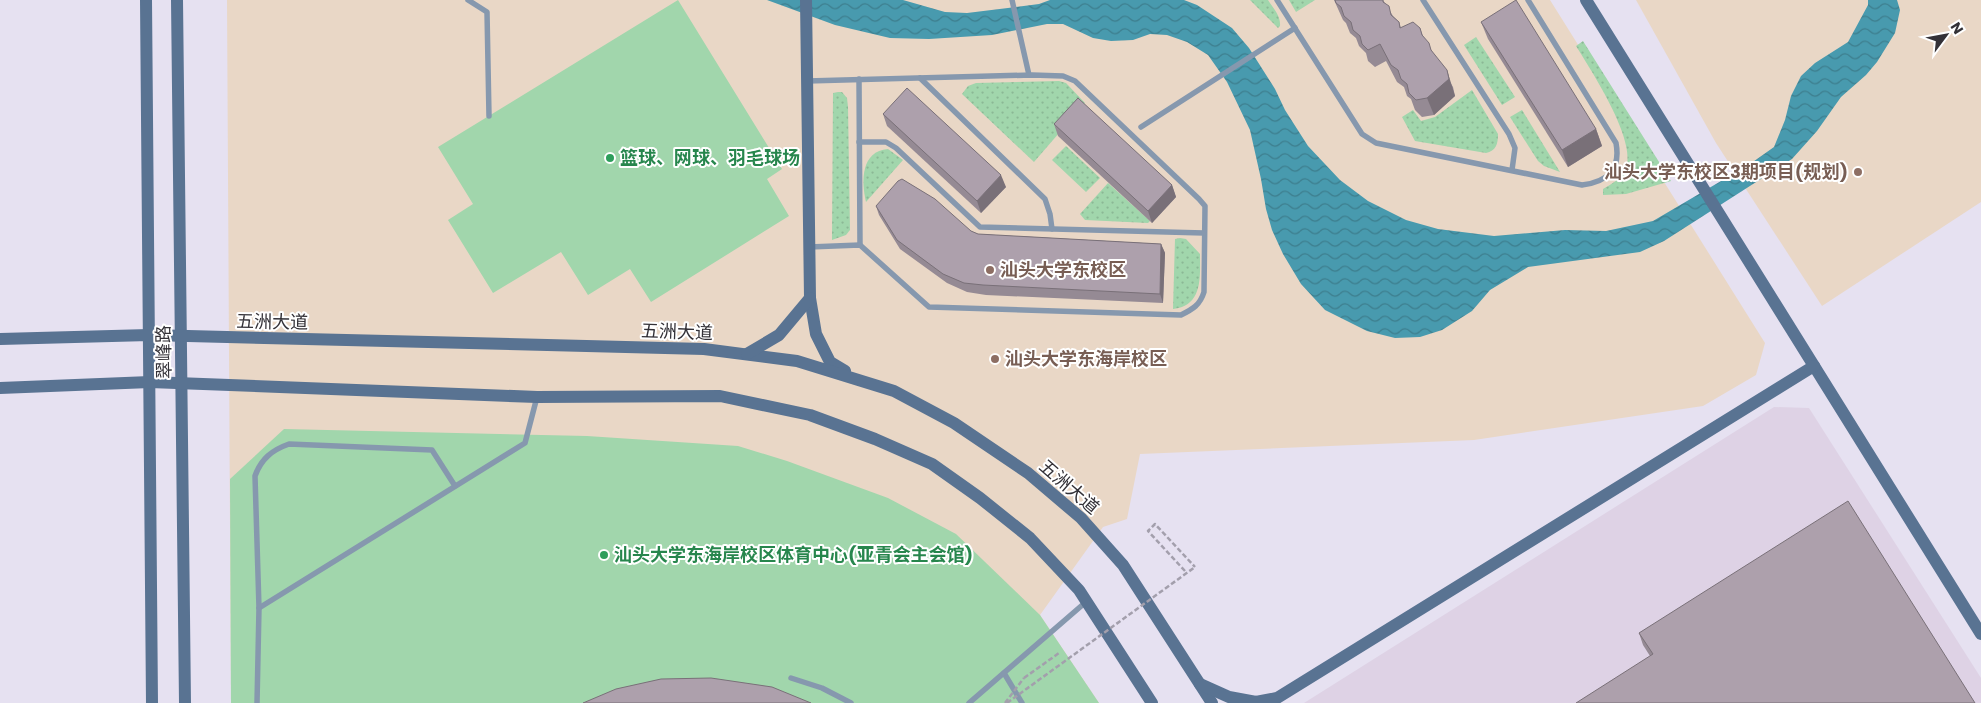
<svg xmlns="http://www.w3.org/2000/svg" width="1981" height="703" viewBox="0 0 1981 703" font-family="Poppins,'Noto Sans SC',sans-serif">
<defs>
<pattern id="grass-dots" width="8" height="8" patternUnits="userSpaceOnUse" patternTransform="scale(1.25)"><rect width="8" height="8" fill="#a1d6ac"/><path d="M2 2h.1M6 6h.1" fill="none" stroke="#8bb895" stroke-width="1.8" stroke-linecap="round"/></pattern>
<pattern id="water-waves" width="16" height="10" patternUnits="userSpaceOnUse" patternTransform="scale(1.25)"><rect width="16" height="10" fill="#489aae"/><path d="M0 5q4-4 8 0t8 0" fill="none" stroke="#3d7e8e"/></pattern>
</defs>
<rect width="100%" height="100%" fill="#e6e1f1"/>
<!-- commercial -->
<path fill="#ded2e5" d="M1774,407l35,1 172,270v25h-677z"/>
<!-- education -->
<g fill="#e9d7c6">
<path d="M227,0h1323l215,343 -9,32 -53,31 -229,34 -334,14 -13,65 -24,8 -63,88 59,88h-868z"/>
<path d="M1636,0h345v202l-159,104 -106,-163z"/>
</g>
<!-- grass -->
<g fill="url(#grass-dots)">
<path d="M1250,0h18c5,8 13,16 12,26l-2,2z"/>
<path d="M1289,0h26l-19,12z"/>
<path d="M1476,37l39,60 -13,8 -38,-60z"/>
<path d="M1583,41l88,140 -45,13 -23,1v-6c9,-5 19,-11 23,-20 11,-29 -34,-97 -50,-123z"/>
<path d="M1059,81l7,2 19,20 -51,59 -72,-68 6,-8 8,-3z"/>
<path d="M1472,90l26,44c0,10 -2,17 -12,19l-71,-12 -13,-24 11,-7 8,11 14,-4z"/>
<path d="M838,92h4l5,6 1,9 2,123 -4,5 -14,5 1,-147z"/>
<path d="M1522,110l38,62 -16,-6 -6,-5 -28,-44z"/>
<path d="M1066,146l34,32 -14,14 -34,-32z"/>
<path d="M888,149l15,11 -37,42c-5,-21 -5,-51 22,-53z"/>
<path d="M1108,183l42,38 -2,2 -63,-3 -5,-6z"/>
<path d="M1180,238l6,1 14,15c0,23 3,52 -27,55l2,-70z"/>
</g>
<!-- garden -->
<g fill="#a1d6ac">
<path d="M678,0l104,169 -15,10 22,37 -138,86 -21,-33 -42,26 -27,-43 -68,41 -45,-73 25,-16 -35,-57z"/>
<path d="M284,429l303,7 151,10 49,15 101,37 68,36 84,81 59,88h-868l-1,-224z"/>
</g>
<!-- water -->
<path fill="url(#water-waves)" d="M767,0h136l42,12 22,1 72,-9 11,-4h134l13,5 35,23 17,20 26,41 10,21 23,36 32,34 28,21 38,19 32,9 56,7 71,-6 41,1 47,-10 97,-57 24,-17 11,-27 6,-24 10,-20 14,-13 33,-21 20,-37v-5h29l3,10 -5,23 -18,29 -11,13 -25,22 -24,34 -25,28 -128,82 -24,11 -112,15 -38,23 -18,21 -30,19 -22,7 -25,1 -28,-7 -42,-21 -24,-26 -18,-30 -11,-24 -6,-21 -5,-30 -11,-49 -23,-48 -19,-27 -21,-13 -20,-7 -17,-1 -17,6 -22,1 -18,-3 -30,-14h-16l-55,11 -63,4 -39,-1 -55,-13z"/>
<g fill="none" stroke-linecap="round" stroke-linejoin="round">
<!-- path -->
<g stroke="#a39fac" stroke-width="2.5" stroke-dasharray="5 2.5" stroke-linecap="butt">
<path d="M1185,571l-37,-40 7,-7 40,43"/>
<path d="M1024,678l35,-25"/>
</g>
<!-- lane -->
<g stroke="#8698ae" stroke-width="5.5">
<path d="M468,0l19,12 2,104"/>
<path d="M1012,0l17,75"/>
<path d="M1277,0l85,134 14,9 206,42c25,-3 39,-15 34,-42l-88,-143"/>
<path d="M1423,0l86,134 6,14 -3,22"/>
<path d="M920,78l125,121 5,15 2,15"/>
<path d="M859,79l1,166"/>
<path d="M807,81l225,-6 31,1 12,5 124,118 6,7 -1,86c-4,13 -11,17 -23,23l-252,-8 -69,-62 -51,2"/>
<path d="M1141,127l154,-99"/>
<path d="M859,142h27l10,6 84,79 224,6"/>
<path d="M259,608l266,-165 12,-46"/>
<path d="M1004,673l18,30"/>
<path d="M791,678l31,10 29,15"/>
<path d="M257,703l2,-95 -4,-132c6,-17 17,-26 34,-32l143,6 23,36"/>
<path d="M969,703l118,-102"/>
</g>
<!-- secondary -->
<g stroke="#597392" stroke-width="12">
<path d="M146,0l6,703"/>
<path d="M177,0l8,703"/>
<path d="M806,0l4,298 6,36 14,28 15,9"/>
<path d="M1586,0l395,634"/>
<path d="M0,339l149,-4 555,14 93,12 97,30 60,32 74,50 53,45 42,47 89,138"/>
<path d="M747,354l32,-19 31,-37"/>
<path d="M0,388l150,-6 387,15 183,-1 90,19 65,24 57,25 48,34 50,40 49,52 73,113"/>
<path d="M1200,684l29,13 27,5 21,-4 537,-332"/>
</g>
<!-- path-bridge -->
<g stroke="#a39fac" stroke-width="2.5" stroke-dasharray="5 2.5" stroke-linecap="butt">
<path d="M1005,703l19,-25"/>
<path d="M1007,703l188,-136"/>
</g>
</g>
<!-- wall -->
<g fill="#958a94">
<path d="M1334,0h49l10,16 6,6 2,6h19l3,8 30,51 2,9 -21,19 -12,2 -7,-7 -4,-11 -4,-3 -3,-9 -7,-5 -11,-21 -11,6 -7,-6 -2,-8 -7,-7 -3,-8 -6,-5 -4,-10 -3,-3z"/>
<path d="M1481,22l115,107 6,17 -34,21 -80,-128z"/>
<path d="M883,114l123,73 -25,26 -94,-87z"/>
<path d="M1054,124l118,61 4,12 -24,26 -94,-87z"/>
<path d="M876,206l95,25 7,3 183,10 4,9 -2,50 -177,-8 -19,-3 -20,-9 -47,-34 -21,-34z"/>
<path d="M1639,633l336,70 -325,-47 -7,-11z"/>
</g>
<!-- shaded-wall -->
<g fill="#797078">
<path d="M1447,70l8,26 -21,19 -7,-17z"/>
<path d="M1596,129l6,17 -34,21 -6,-17z"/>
<path d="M1001,175l5,12 -25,26 -4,-12z"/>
<path d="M1172,185l4,12 -24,26 -4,-12z"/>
<path d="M1161,244l4,9 -2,50 -3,-9z"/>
</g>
<!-- building -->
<g fill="#ada0ac" stroke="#797078">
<path d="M1335,0h48v2l6,4 2,9 8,7 1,6 13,-6 7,6 2,7 7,8 2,7 16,20 2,9 -22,19 -11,2 -7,-7 -2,-9 -6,-5 -3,-9 -7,-5 -11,-21 -12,6 -6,-6 -2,-8 -7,-6 -2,-8 -7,-6 -3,-9 -5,-4z"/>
<path d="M1516,0l80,129 -34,21 -81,-128z"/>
<path d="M907,88l94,87 -24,26 -94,-87z"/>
<path d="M1078,98l94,87 -24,26 -94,-87z"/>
<path d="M902,179l33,20 36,32 7,3 183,10 -1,50 -177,-9 -19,-2 -21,-9 -46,-34 -21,-34 22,-25z"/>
<path d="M1848,501l127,202h-399l77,-49 -14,-21z"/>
<path d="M711,678l61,9 39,16h-228l33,-14 45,-10z"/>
</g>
<!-- markers -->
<g fill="#2e9e5b" stroke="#fff" stroke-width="2">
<circle cx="610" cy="158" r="5"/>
<circle cx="604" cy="555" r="5"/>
</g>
<g fill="#8d6e63" stroke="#fff" stroke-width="2">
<circle cx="1858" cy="172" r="5"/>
<circle cx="990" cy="270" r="5"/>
<circle cx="995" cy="359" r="5"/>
</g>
<g text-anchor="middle" stroke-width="4" stroke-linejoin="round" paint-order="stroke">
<!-- leisure labels -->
<g font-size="18" font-weight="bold" fill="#27864d" stroke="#fff" text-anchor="start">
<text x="620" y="164">篮球、网球、羽毛球场</text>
<text x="614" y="561">汕头大学东海岸校区体育中心(亚青会主会馆)</text>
</g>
<!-- education labels -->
<g font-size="18" font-weight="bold" fill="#785e54" stroke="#fff" text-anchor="start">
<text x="1848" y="178" text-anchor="end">汕头大学东校区3期项目(规划)</text>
<text x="1000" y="276">汕头大学东校区</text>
<text x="1005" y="365">汕头大学东海岸校区</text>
</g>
<!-- street labels -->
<g font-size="18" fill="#333137" stroke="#fff">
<text transform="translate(272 322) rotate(1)" y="6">五洲大道</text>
<text transform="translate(677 332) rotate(2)" y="6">五洲大道</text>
<text transform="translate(164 352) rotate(-91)" y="6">翠峰路</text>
<text transform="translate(1069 487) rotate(41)" y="6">五洲大道</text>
</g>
</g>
<!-- north arrow -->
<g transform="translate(1946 35) rotate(58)" stroke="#ffffff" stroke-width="4" paint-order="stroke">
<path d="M0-4L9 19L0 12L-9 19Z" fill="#333137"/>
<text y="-8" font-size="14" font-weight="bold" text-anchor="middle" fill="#333137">N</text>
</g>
</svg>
